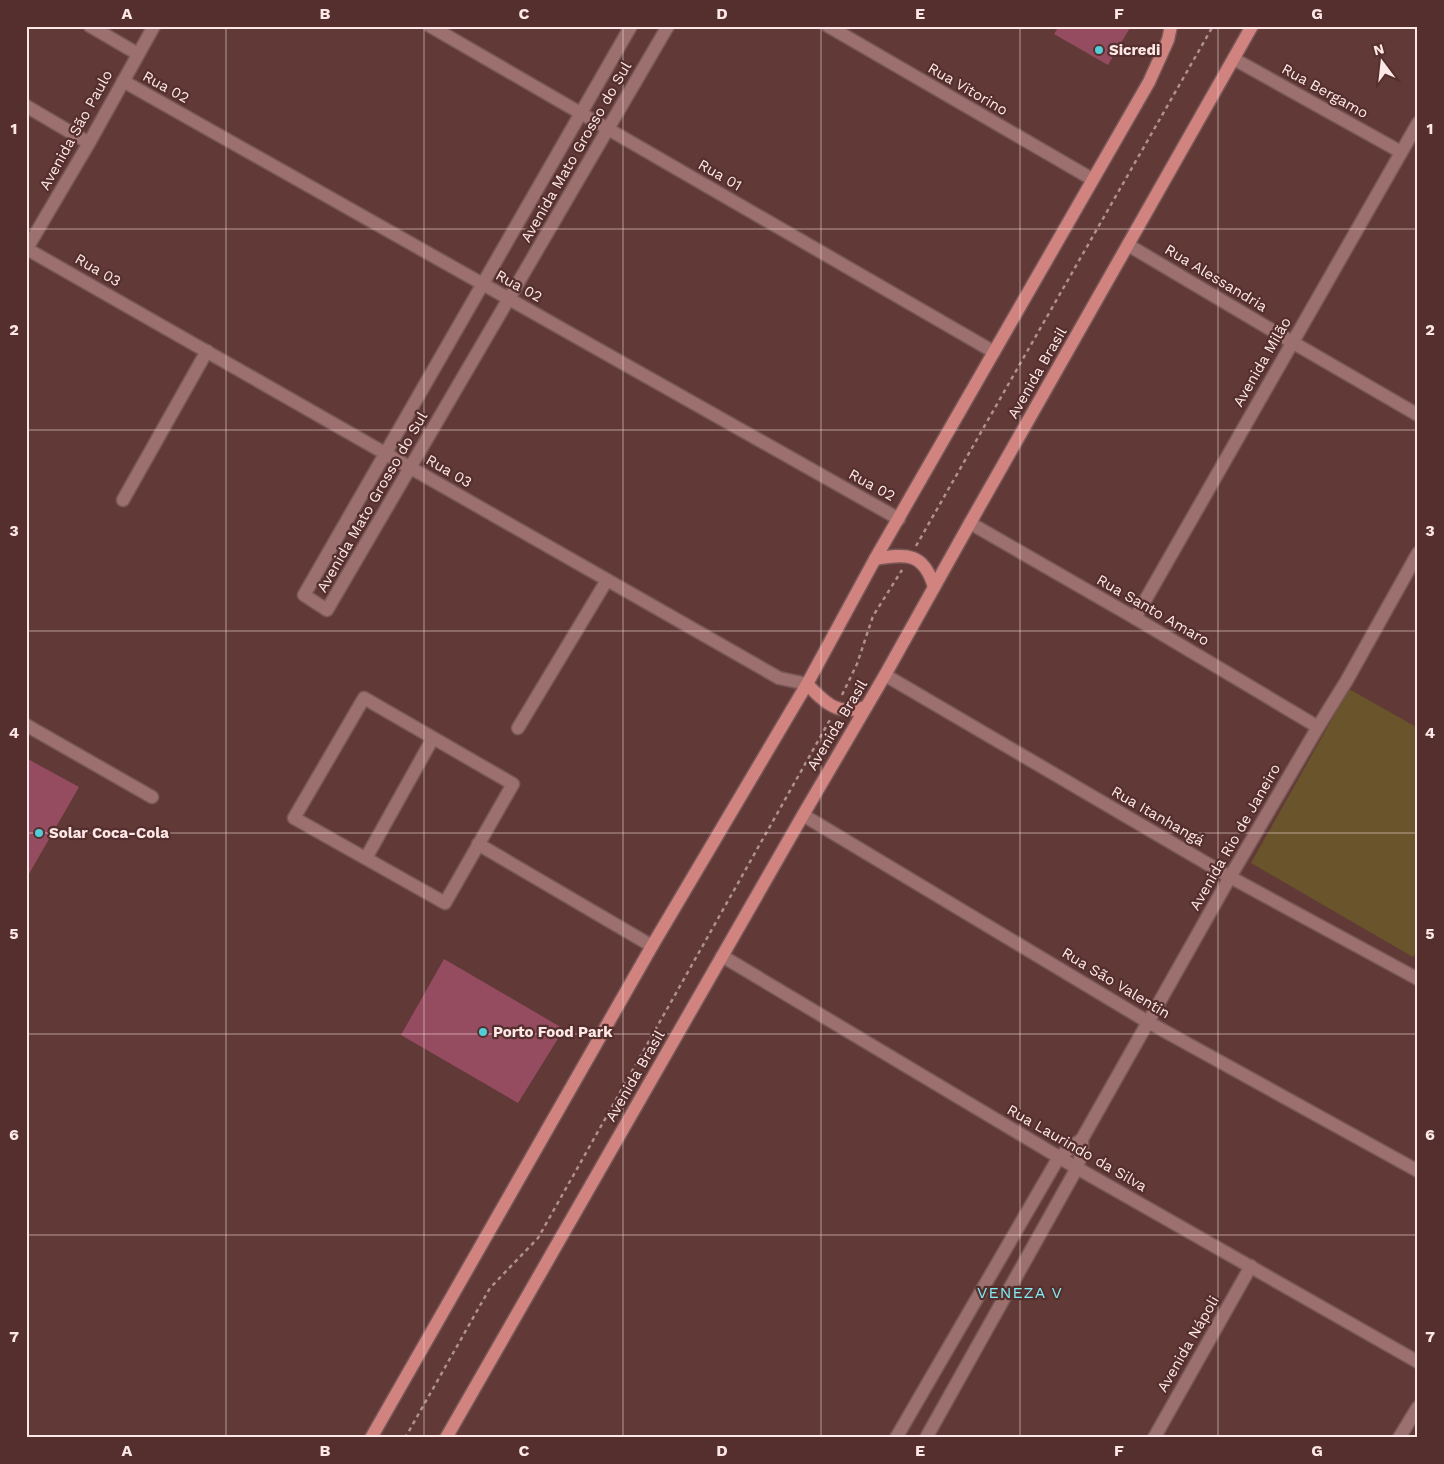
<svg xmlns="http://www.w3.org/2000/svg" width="1444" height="1464" viewBox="0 0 1444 1464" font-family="'Work Sans',sans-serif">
<rect width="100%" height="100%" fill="#613a38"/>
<!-- green -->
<path fill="#69542c" d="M1349,689l69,39v220l-5,9 -162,-94z"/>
<!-- building -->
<g fill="#954b60">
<path d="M1059,26h72l-23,39 -54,-31z"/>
<path d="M26,758l53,29 -53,92z"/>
<path d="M444,959l120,70 -46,74 -117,-68z"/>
</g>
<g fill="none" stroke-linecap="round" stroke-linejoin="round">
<!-- minor casing -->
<g stroke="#785857" stroke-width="15">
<g id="minor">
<path d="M90,26l48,28"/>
<path d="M430,26l564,326"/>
<path d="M631,26l-327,569 23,15 341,-584"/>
<path d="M828,26l264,153"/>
<path d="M1234,59l167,93"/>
<path d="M123,81l776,438"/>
<path d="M26,106l63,37"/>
<path d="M1128,245l164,97 126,73"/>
<path d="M27,249l752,429 28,6"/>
<path d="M26,250l63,-107 65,-117"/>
<path d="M123,500l84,-149"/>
<path d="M970,523l165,95 183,109"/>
<path d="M1135,618l283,-495"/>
<path d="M885,675l345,202 188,102"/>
<path d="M364,698l149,86 -68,119 -151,-85z"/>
<path d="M26,725l126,72"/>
<path d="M518,728l89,-148"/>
<path d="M803,815l345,207 270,149"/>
<path d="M478,844l174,102"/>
<path d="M366,858l67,-120"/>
<path d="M722,956l355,212 341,194"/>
<path d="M896,1438l163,-281 23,-18 148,-262 88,-150 29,-47 71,-127"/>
<path d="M926,1438l151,-270 5,-16v-13"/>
<path d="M1154,1438l97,-172"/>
<path d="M1399,1438l19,-31"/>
</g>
</g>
<!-- major casing -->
<g stroke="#785857" stroke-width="15">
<g id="major">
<path d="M875,559c32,-6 49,-6 59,28"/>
<path d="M807,684c19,20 31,32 59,23"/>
<path d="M371,1438l281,-492 155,-262 68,-125 274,-477 19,-42 3,-14"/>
<path d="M446,1438l357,-623 82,-140 85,-152 282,-497"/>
</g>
</g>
<!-- path -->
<g stroke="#ae908f" stroke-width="2.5" stroke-dasharray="4 4" stroke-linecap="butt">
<path d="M916,546l297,-520"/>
<path d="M842,695l15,-31 16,-48 29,-46"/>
<path d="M405,1438l85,-150 48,-50 293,-520"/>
</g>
<!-- minor -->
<use href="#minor" stroke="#9c706e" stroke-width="12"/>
<!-- major -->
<use href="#major" stroke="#d1837f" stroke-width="12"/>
</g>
<!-- grid -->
<path fill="none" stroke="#fde8e7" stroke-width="1" stroke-opacity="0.55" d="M226,26v1412M424,26v1412M623,26v1412M821,26v1412M1020,26v1412M1218,26v1412M26,229h1392M26,430h1392M26,631h1392M26,833h1392M26,1034h1392M26,1235h1392"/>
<!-- markers -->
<g fill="#52ccd6" stroke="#552f2d" stroke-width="2">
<circle cx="1099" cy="50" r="5"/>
<circle cx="39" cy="833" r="5"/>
<circle cx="483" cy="1032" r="5"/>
</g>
<g text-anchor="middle" stroke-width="4.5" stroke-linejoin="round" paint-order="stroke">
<!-- poi labels -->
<g font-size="15" font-weight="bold" fill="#fde8e7" stroke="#552f2d" text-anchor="start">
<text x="1109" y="55">Sicredi</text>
<text x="49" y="838">Solar Coca-Cola</text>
<text x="493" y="1037">Porto Food Park</text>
</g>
<!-- street labels -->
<g font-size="15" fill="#fde8e7" stroke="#552f2d">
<text transform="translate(166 87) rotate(29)" y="5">Rua 02</text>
<text transform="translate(968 89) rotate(30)" y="5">Rua Vitorino</text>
<text transform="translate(1325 91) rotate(29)" y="5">Rua Bergamo</text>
<text transform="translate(76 130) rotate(-61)" y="5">Avenida São Paulo</text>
<text transform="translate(576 152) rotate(-60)" y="5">Avenida Mato Grosso do Sul</text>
<text transform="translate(720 175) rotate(30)" y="5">Rua 01</text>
<text transform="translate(98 270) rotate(30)" y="5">Rua 03</text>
<text transform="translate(1216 278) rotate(31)" y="5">Rua Alessandria</text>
<text transform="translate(519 286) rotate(29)" y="5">Rua 02</text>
<text transform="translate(1262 362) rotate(-60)" y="5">Avenida Milão</text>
<text transform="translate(1037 373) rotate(-60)" y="5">Avenida Brasil</text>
<text transform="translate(449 471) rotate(30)" y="5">Rua 03</text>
<text transform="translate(872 485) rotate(29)" y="5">Rua 02</text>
<text transform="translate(372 502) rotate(-60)" y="5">Avenida Mato Grosso do Sul</text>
<text transform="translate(1153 610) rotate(30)" y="5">Rua Santo Amaro</text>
<text transform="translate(837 725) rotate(-59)" y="5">Avenida Brasil</text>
<text transform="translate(1158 816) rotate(30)" y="5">Rua Itanhangá</text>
<text transform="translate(1235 837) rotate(-60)" y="5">Avenida Rio de Janeiro</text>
<text transform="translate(1116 983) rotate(31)" y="5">Rua São Valentin</text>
<text transform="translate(635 1076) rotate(-60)" y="5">Avenida Brasil</text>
<text transform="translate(1077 1148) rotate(30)" y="5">Rua Laurindo da Silva</text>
<text transform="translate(1188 1344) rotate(-60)" y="5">Avenida Nápoli</text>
</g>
<!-- neighbourhood labels -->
<g font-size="16" letter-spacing="1" fill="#81edf6" stroke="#552f2d">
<text x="1020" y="1298">VENEZA V</text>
</g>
</g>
<!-- border -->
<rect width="1444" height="1464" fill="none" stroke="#552f2d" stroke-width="55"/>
<!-- north arrow -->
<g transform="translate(1382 62) rotate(345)" stroke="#552f2d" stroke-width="4" paint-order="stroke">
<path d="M0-4L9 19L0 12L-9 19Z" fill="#fde8e7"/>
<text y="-8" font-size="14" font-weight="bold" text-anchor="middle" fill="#fde8e7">N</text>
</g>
<rect x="28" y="28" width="1388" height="1408" fill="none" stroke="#fde8e7" stroke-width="2"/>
<g font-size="16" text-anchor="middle" font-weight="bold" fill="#fde8e7">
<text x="127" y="19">A</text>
<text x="325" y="19">B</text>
<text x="524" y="19">C</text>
<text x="722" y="19">D</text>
<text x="920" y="19">E</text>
<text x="1119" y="19">F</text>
<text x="1317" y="19">G</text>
<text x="14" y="134">1</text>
<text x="1430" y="134">1</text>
<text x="14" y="335">2</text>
<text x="1430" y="335">2</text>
<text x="14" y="536">3</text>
<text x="1430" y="536">3</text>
<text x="14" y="738">4</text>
<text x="1430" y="738">4</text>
<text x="14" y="939">5</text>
<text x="1430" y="939">5</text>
<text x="14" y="1140">6</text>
<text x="1430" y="1140">6</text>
<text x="14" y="1342">7</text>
<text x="1430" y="1342">7</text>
<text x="127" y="1456">A</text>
<text x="325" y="1456">B</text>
<text x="524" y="1456">C</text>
<text x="722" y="1456">D</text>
<text x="920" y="1456">E</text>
<text x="1119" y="1456">F</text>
<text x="1317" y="1456">G</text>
</g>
</svg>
